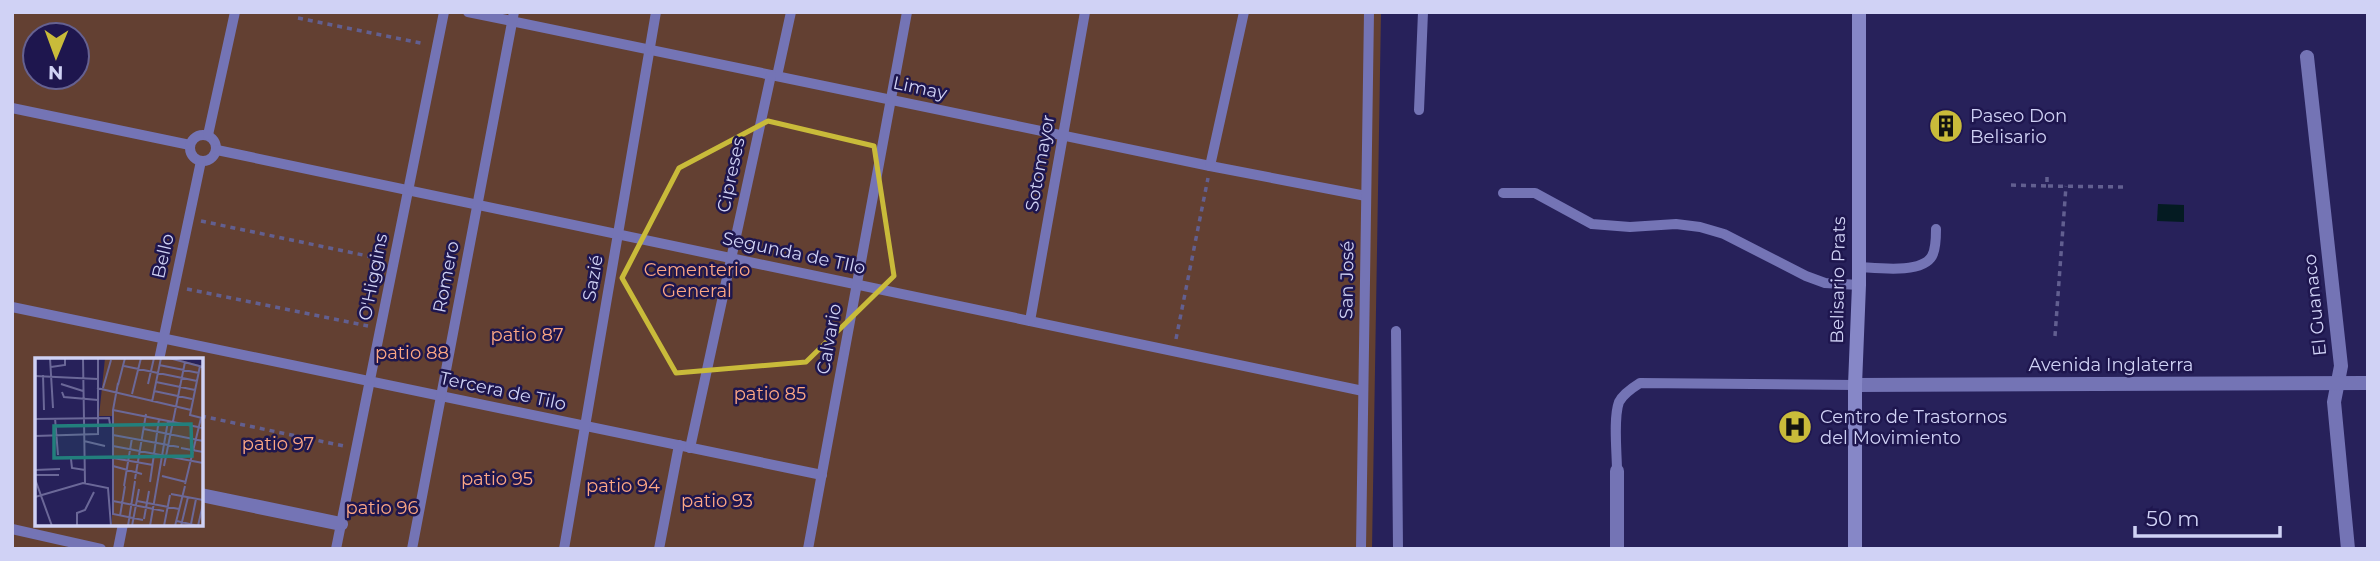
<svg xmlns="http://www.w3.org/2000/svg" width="2380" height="561" viewBox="0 0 2380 561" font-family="Montserrat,sans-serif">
<rect width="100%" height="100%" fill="#27215a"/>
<!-- green -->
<path fill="#634032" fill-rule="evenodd" d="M12,12h1369l-9,537h-1360zM35,35h42v42h-42zM37,360h164v164h-164z"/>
<!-- water -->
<path fill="#041b22" d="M2158,204l26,1v17l-27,-1z"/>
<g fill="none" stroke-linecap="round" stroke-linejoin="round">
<!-- path -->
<g stroke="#625f90" stroke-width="3.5" stroke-dasharray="5 5" stroke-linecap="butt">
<path d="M298,18l127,26"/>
<path d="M2047,177v9l81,1"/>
<path d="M2011,185l36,1"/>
<path d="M201,221l181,38"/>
<path d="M187,289l181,37"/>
<path d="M2055,336l11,-150"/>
<path d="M1176,339l32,-161"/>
<path d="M201,416l143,30"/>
</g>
<!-- lane -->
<g stroke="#7474b5" stroke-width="10">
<path d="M468,12l742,154 156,30"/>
<path d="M777,76l14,-64"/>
<path d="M12,108l178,37"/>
<path d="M1419,110l4,-98"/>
<circle cx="203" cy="148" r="13"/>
<path d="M208,135l27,-123"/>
<path d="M217,150l1146,241"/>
<path d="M1210,166l34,-154"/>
<path d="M1503,193h32l57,31 38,3 46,-3 24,3 24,7 82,42 19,7 34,2"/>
<path d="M1859,267c19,1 63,7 73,-11 4,-7 4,-18 4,-27"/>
<path d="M12,307l810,168"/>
<path d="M1030,321l55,-309"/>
<path d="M1396,331l2,218"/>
<path d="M159,360l42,-199"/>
<path d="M690,448l81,-373"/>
<path d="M1617,471c0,-18 -4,-53 2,-69 4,-8 13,-14 21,-19l215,2"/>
<path d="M12,529l89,20"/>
<path d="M118,549l5,-25"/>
<path d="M336,549l108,-537"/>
<path d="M412,549l102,-537"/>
<path d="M564,549l92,-537"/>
<path d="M659,549l20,-104"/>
<path d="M808,549l99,-537"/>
<path d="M1361,549l8,-537"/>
</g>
<!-- street -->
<g stroke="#7474b5" stroke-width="14">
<path d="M2307,57l34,309 -7,36 14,147"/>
<path d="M1855,385l513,-2"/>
<path d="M201,495l140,29"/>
<path d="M1617,549v-78"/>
</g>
<!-- secondary -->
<path stroke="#8687c7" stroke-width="14" d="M1855,549v-164l4,-100v-273"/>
</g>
<!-- marked area -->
<path fill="none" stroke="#c9bb3a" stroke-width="5" stroke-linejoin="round" d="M768,121l106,25 20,130 -88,86 -130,11 -54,-95 57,-110z"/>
<!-- icons -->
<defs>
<g id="building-disc" transform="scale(1.75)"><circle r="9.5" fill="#c9bb3a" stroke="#1e164e"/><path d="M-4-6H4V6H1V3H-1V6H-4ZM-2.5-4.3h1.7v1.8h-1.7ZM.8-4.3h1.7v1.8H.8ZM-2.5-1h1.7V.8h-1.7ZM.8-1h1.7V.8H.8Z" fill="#111"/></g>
<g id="hospital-disc" transform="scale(1.75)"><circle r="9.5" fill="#c9bb3a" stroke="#1e164e"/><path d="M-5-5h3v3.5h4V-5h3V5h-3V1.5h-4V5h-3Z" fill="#111"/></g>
</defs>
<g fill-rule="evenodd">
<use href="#building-disc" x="1946" y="126"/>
<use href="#hospital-disc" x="1795" y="427"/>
</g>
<g text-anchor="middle" stroke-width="5" stroke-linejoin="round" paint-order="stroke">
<!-- street labels -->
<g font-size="18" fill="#d0d2f5" stroke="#1e164e">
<text transform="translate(920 88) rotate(12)" y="6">Limay</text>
<text transform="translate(1040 163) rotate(-80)" y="6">Sotomayor</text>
<text transform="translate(731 175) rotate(-78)" y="6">Cipreses</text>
<text transform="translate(794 253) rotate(12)" y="6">Segunda de TIlo</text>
<text transform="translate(163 256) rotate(-77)" y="6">Bello</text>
<text transform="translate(373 277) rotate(-79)" y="6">O'Higgins</text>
<text transform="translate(446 277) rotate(-79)" y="6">Romero</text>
<text transform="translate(593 278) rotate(-80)" y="6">Sazié</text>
<text transform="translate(1347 280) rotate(-89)" y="6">San José</text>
<text transform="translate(1838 280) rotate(-89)" y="6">Belisario Prats</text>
<text transform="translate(2315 305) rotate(-96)" y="6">El Guanaco</text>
<text transform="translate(829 339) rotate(-80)" y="6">Calvario</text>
<text x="2111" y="371">Avenida Inglaterra</text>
<text transform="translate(503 391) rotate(12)" y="6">Tercera de Tilo</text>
</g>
<!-- poi labels -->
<g font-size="18" fill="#d0d2f5" stroke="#1e164e" text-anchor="start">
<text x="1970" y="122">Paseo Don<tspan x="1970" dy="21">Belisario</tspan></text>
<text x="1820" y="423">Centro de Trastornos<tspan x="1820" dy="21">del Movimiento</tspan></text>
</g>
<!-- park labels -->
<g font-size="18" fill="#fda784" stroke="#1e164e">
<text x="697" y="276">Cementerio<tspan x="697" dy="21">General</tspan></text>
<text x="527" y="341">patio 87</text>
<text x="412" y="359">patio 88</text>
<text x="770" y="400">patio 85</text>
<text x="278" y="450">patio 97</text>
<text x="497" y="485">patio 95</text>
<text x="623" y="492">patio 94</text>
<text x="717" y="507">patio 93</text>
<text x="382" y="514">patio 96</text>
</g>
</g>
<!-- overview -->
<g transform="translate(35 358)">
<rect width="168" height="168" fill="#27215a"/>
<path d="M70,0h68l30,8v160h-91v-110h-13z" fill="#634032"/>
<path fill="none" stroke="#6b6898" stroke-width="2" d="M15,0l3,50M48,0l2,125M134,0l34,9M124,7l40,8M89,8l73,15M165,8l-10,49 12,3M16,9l14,-2v-7M8,17l1,35M0,18l63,3M121,24l39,8M83,25l-5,27v104l30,6M26,26l22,7M113,26l6,-26M83,27l7,-27M62,30l94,22M68,30l8,-28M119,33l38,8M27,34l2,5 34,3M97,36l9,-36M117,44l9,-44M78,52l90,18M20,60l3,37M0,61l74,-1 1,6M109,71l59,12M78,77l66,12M0,78l63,-2v-76M49,83l21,5M78,88l90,17M146,90l22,4M78,100l40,7M36,101l1,9 13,2M78,108l29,8M129,108l21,-104M0,112l25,-1M0,117h24M127,118l24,6M0,121l17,47M100,121l11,-65M115,124l9,-63M150,126l16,-66M89,128l8,-48M136,136l32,6M0,139l48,-14 25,5 3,38M78,143l51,10M102,143l42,8M85,158l5,-30M109,161l5,-28M142,163l21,5 5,-22M156,166l5,-25M42,168v-13l8,-3 9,-18M93,168l7,-45M97,168l7,-37M115,168l18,-105M129,168l6,-31M140,168l10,-40M146,168l7,-29"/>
<path fill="#227f7c" fill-opacity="0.15" stroke="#227f7c" stroke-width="3.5" d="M156,66l1,32 -138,2v-32z"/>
<rect width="168" height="168" fill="none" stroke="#d0d2f5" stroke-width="3.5"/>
</g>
<!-- border -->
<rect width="2380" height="561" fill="none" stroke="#d0d2f5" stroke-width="28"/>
<!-- north arrow -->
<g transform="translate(56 56) rotate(181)"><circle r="33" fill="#1e164e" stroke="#656191" stroke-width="2"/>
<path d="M0-5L12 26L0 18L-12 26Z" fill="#c9bb3a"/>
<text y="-10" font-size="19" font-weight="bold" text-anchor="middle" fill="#d0d2f5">N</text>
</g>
<!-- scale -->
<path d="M2135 526v10h145v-10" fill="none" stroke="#d0d2f5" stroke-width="3.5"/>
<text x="2146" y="526" font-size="21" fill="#d0d2f5" stroke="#1e164e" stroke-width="5" paint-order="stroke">50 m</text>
</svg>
